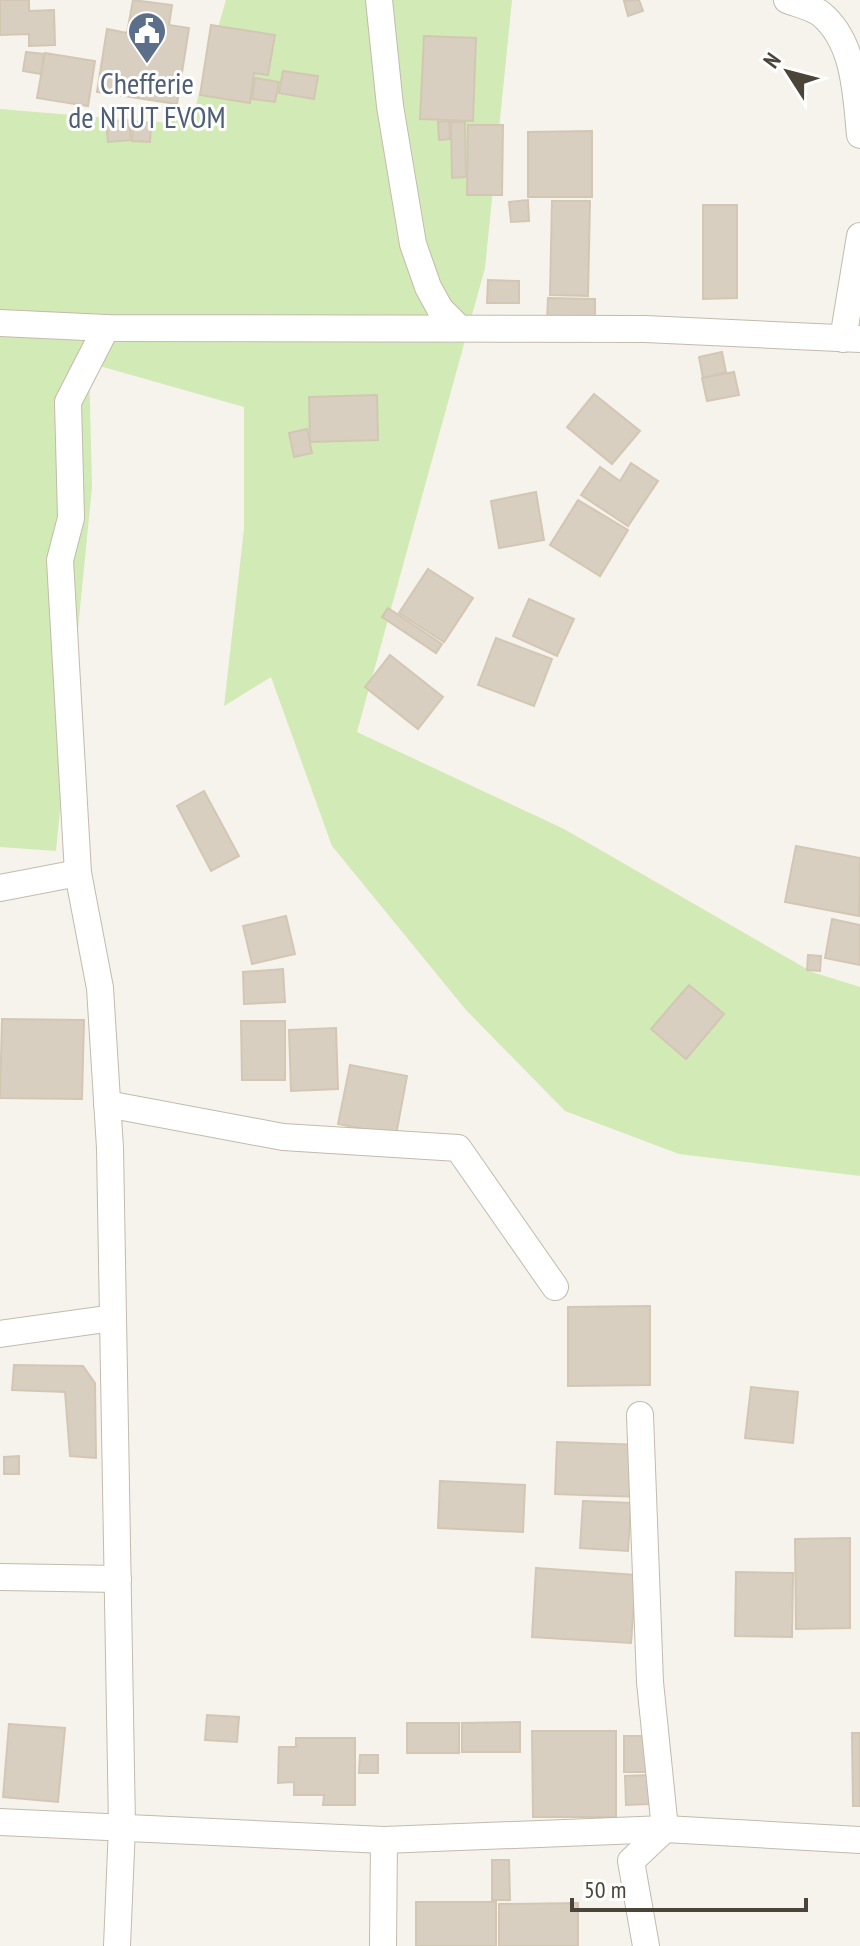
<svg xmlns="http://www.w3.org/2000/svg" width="860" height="1946" viewBox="0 0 860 1946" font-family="'PT Sans Narrow',sans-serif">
<rect width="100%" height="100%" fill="#f6f3ec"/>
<!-- green -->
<path fill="#d2eab5" d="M226,0h286l-27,268 -128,464 207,97 248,143 48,15v189l-181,-22 -114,-43 -99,-101 -134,-164 -61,-169 -47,29 20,-177v-122l-155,-44 3,124 -36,364 -56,-4v-738l169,14 26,-15z"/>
<!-- building -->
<g fill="#d8cfc1" stroke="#d3c7b4" stroke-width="2">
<path d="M0,0h29v11l25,-1 1,35 -26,1v-12l-29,1z"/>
<path d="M133,0l39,5 -3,20 20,3 -12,76 -80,-12 10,-63 20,4z"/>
<path d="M639,0l4,11 -15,5 -4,-15z"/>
<path d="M211,25l64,10 -7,40 -14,-2 -4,30 -50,-8z"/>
<path d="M424,36l52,2 -3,83 -53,-2z"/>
<path d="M26,52l18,2 -3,20 -18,-3z"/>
<path d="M45,53l50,8 -7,45 -51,-8z"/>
<path d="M283,71l35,5 -4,23 -35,-6z"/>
<path d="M255,78l24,4 -4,20 -23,-3z"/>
<path d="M129,120l2,20 -23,2 -2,-20z"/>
<path d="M449,121l1,18 -11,1 -1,-18z"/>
<path d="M133,122l18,1 -1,19 -18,-1z"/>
<path d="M451,122h14l1,55 -14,1z"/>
<path d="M468,125h35l-1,70h-35z"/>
<path d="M592,131v66h-64v-65z"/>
<path d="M528,200l1,21 -18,1 -2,-20z"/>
<path d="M552,201h38l-2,95 -38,-1z"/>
<path d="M703,205h34v93l-34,1z"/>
<path d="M488,280l31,1v22h-32z"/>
<path d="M548,298l47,1v23l-48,-1z"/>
<path d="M722,352l4,20 -23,6 -4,-21z"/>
<path d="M734,372l5,23 -32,6 -5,-23z"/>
<path d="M594,394l46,37 -28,33 -45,-37z"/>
<path d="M377,395l1,45 -68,2 -1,-45z"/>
<path d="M307,429l5,24 -18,4 -5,-24z"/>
<path d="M631,463l27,18 -30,45 -47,-31 19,-28 20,14z"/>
<path d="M536,492l8,48 -45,8 -8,-47z"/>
<path d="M578,500l50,30 -28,46 -50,-31z"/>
<path d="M428,569l45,29 -29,44 -45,-29z"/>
<path d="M529,599l45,20 -17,37 -44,-20z"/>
<path d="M388,608l54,36 -6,9 -54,-36z"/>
<path d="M496,638l56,21 -18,47 -56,-21z"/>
<path d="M390,655l53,42 -25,32 -53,-42z"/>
<path d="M204,791l35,65 -28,15 -34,-65z"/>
<path d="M796,846l64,12 -1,58 -74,-14z"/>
<path d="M286,916l9,38 -43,10 -9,-38z"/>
<path d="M832,919l28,6v40l-35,-7z"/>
<path d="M808,955l13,1 -1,15 -13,-1z"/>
<path d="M283,969l2,33 -41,2 -1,-32z"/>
<path d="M689,985l35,29 -38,45 -35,-30z"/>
<path d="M2,1019l82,1 -2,79 -82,-1z"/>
<path d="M241,1021h44v59h-43z"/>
<path d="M336,1028l2,61 -47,2 -2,-61z"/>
<path d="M350,1065l57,11 -11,59 -58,-11z"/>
<path d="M650,1306v79l-82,1v-79z"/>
<path d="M14,1365l69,1 12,17 1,75 -26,-2 -5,-64 -53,-2z"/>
<path d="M751,1387l47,5 -5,51 -48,-5z"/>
<path d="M557,1442l86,3 -2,52 -86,-3z"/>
<path d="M19,1456v18h-15v-17z"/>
<path d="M440,1481l85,4 -2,47 -85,-4z"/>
<path d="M583,1501l48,2 -3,48 -48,-3z"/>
<path d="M850,1538v90l-54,1 -1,-90z"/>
<path d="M536,1568l100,7 -5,68 -99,-6z"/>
<path d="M736,1572l57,1 -1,64 -57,-1z"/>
<path d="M207,1715l32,2 -2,25 -32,-2z"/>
<path d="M520,1722v30h-58v-29z"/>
<rect x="407" y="1723" width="52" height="30"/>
<path d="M9,1724l56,4 -7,74 -55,-5z"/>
<path d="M532,1731h84v86h-83z"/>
<path d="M852,1733h8v73h-7z"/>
<path d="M624,1736h28l1,36h-29z"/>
<path d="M296,1738h59v67h-32l1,-10h-30v-13l-16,1 1,-36h17z"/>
<path d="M360,1755h18v18h-19z"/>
<path d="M649,1775v29l-23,1 -1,-29z"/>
<path d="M492,1860h17l1,40h-18z"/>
<rect x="416" y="1902" width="80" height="44"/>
<path d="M578,1903v43h-79v-42z"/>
</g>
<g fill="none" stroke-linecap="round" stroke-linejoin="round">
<!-- minor casing -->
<g stroke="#c2bbae" stroke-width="28">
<g id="minor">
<path d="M379,0l11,106 23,138 15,43 12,22 19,19"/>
<path d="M787,0c10,4 25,7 34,14 34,28 35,80 39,121"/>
<path d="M0,323l106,5 539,1 215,10"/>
<path d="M106,328l-38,74 3,116 -11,42 18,313 22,115 10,160 12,678 -5,120"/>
<path d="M843,339l17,-103"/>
<path d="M0,888l78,-15"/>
<path d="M107,1104l176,33 175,11 97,139"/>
<path d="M0,1334l113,-16"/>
<path d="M640,1415l10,267 15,147 -34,32 15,85"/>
<path d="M0,1577l118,2"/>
<path d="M0,1822l384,18 281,-11 195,11"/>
<path d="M383,1946l1,-106"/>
</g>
</g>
<!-- minor -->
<use href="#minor" stroke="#fff" stroke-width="26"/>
</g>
<!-- icons -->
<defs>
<g id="civic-pin" transform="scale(2)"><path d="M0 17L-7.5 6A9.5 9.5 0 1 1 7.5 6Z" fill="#5c6f8a" stroke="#fff"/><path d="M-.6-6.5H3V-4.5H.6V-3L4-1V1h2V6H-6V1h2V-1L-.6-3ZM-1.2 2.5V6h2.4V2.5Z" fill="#fff"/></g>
</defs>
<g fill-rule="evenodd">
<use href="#civic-pin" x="147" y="31"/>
</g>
<g text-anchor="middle" stroke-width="6" stroke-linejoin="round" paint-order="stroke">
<!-- service labels -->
<g font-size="30" fill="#4e5e75" stroke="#fff">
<text x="147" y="94">Chefferie<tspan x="147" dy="34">de NTUT EVOM</tspan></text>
</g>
</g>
<!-- north arrow -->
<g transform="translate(788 72) rotate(306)" stroke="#ffffff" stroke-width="6" paint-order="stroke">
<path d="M0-6L14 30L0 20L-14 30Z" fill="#4b4439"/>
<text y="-12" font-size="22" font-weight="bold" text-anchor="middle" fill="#4b4439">N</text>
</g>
<!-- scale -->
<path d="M572 1898v12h234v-12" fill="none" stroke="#4b4439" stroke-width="4"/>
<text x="584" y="1898" font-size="24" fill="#4b4439" stroke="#ffffff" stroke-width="6" paint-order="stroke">50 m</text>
</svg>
